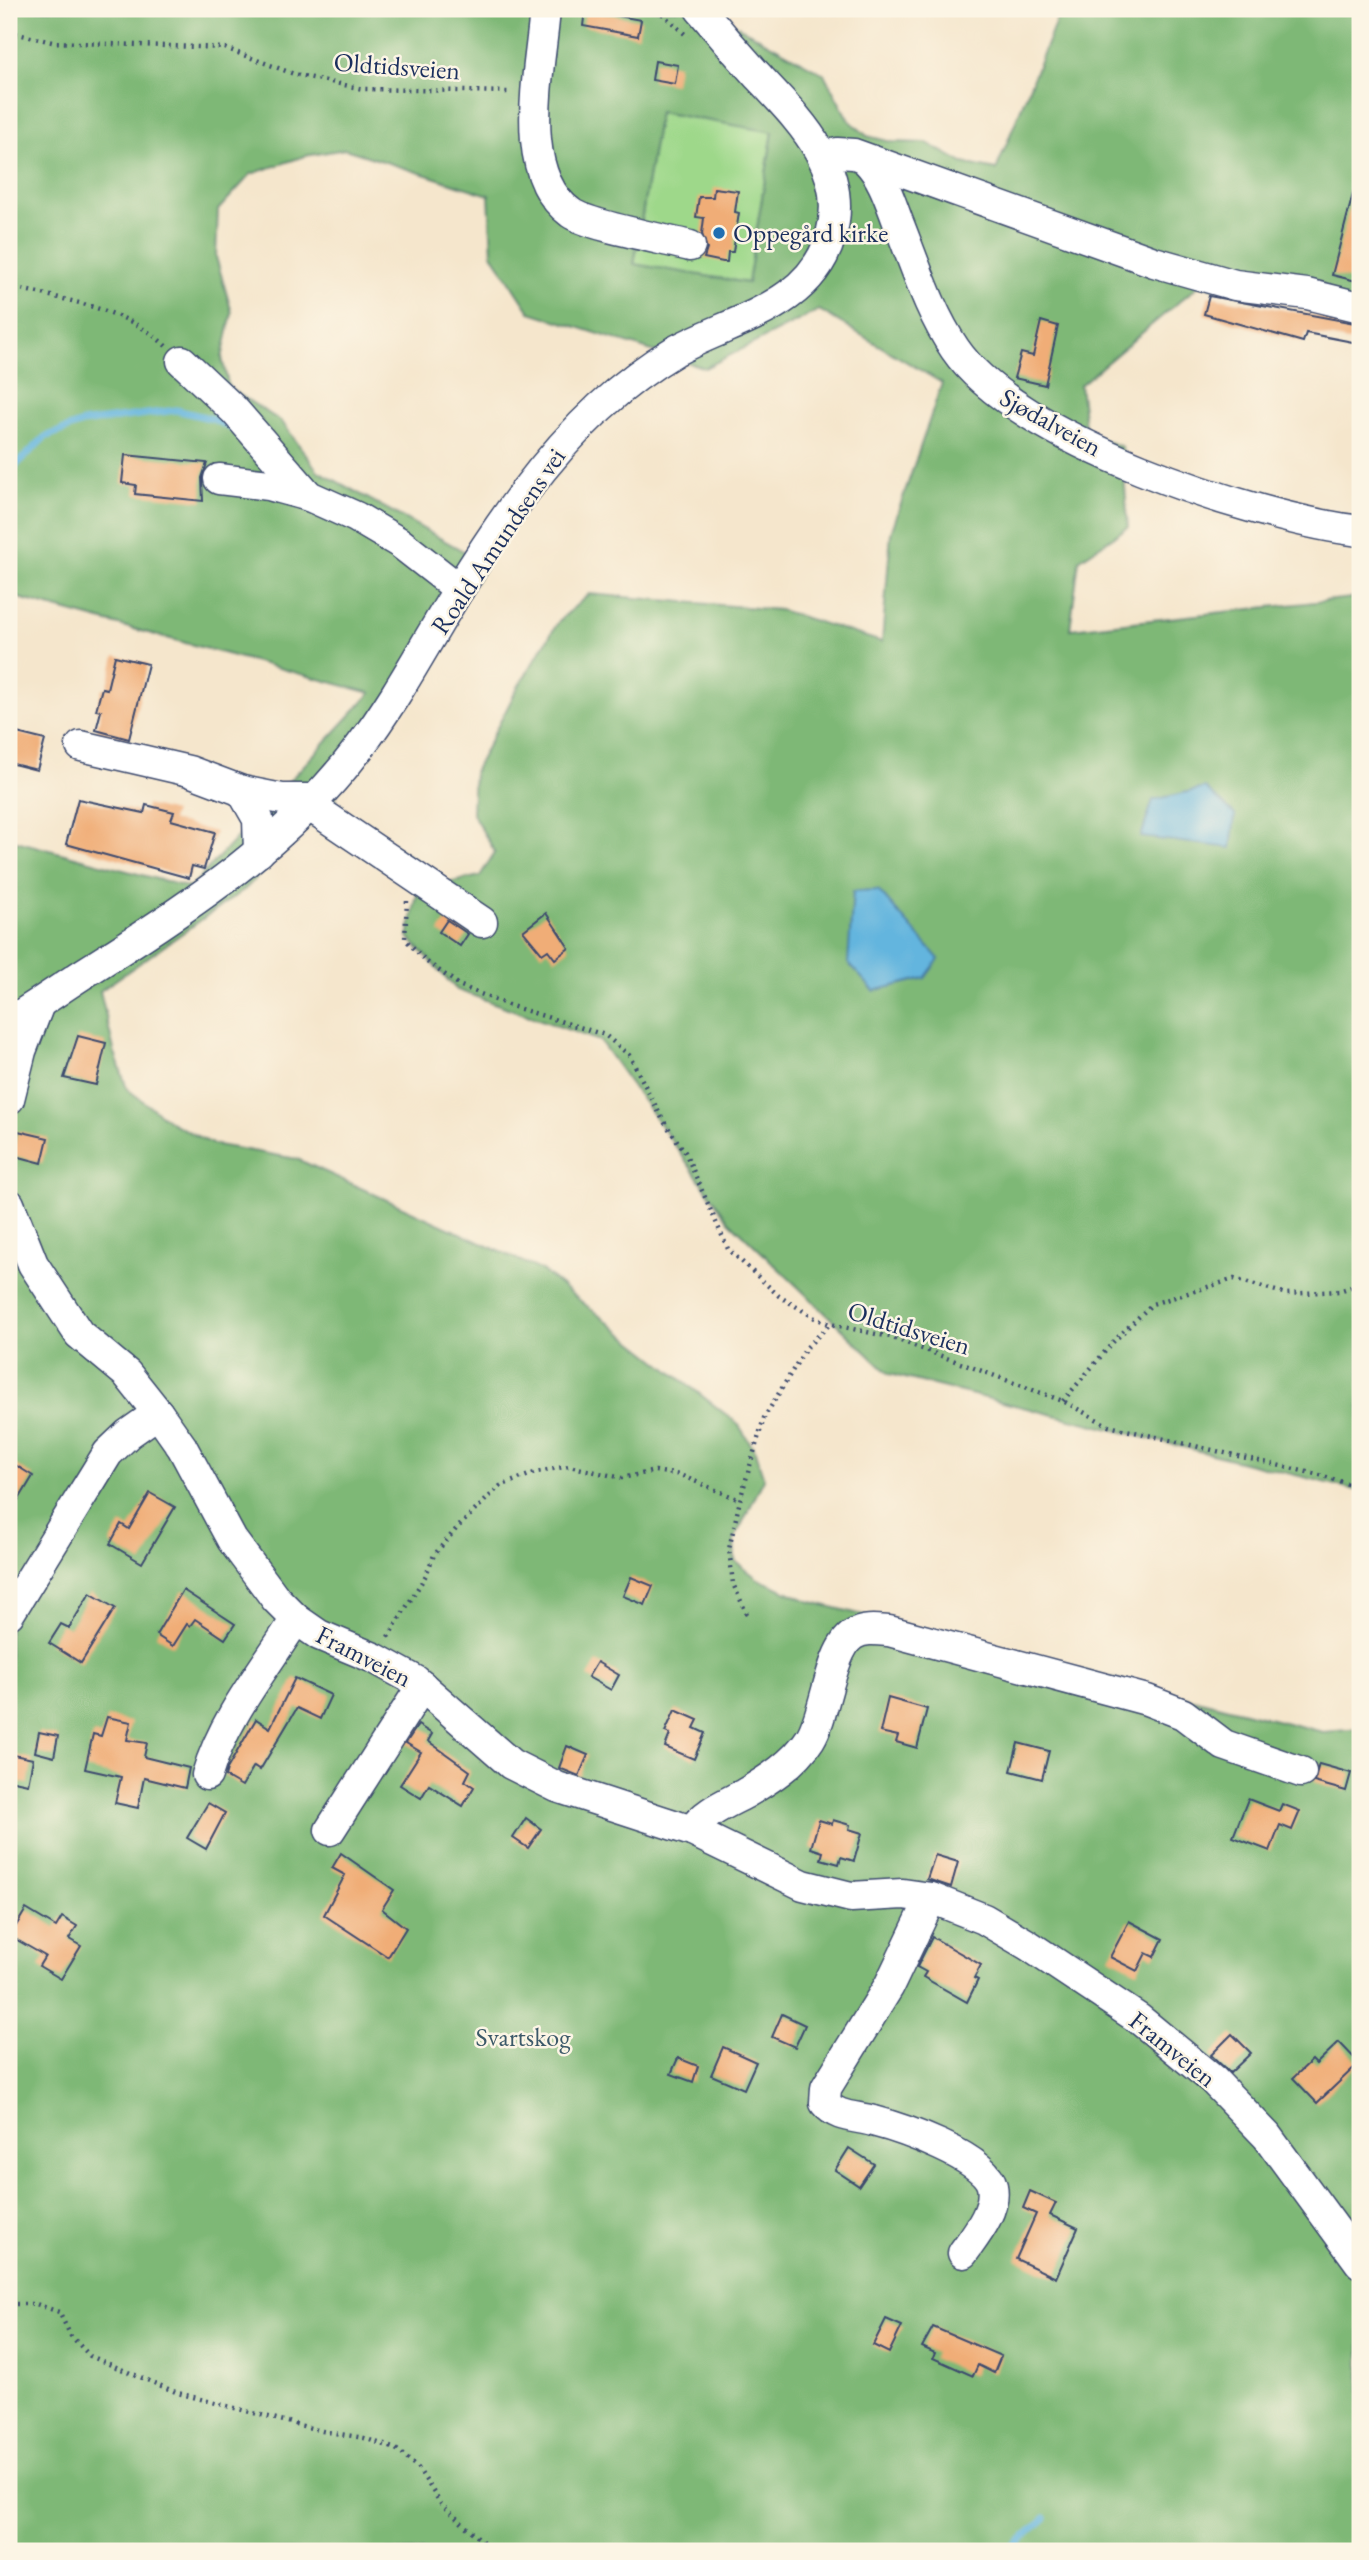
<svg xmlns="http://www.w3.org/2000/svg" width="1369" height="2560" viewBox="0 0 1369 2560" font-family="'EB Garamond',serif">
<rect width="100%" height="100%" fill="#fcf5e5"/>
<filter id="ink" filterUnits="userSpaceOnUse"><feTurbulence type="fractalNoise" baseFrequency=".0143" numOctaves="2"/><feDisplacementMap in="SourceGraphic" scale="14" xChannelSelector="R" yChannelSelector="G"/><feConvolveMatrix kernelMatrix="1 2 1 2 8 2 1 2 1" color-interpolation-filters="sRGB"/></filter>
<filter id="wash" filterUnits="userSpaceOnUse"><feTurbulence type="fractalNoise" baseFrequency=".00686" numOctaves="4" result="noise"/><feDisplacementMap in="SourceGraphic" scale="28" xChannelSelector="R" yChannelSelector="G"/><feGaussianBlur stdDeviation="1.57" result="paint"/><feColorMatrix in="noise" values="0 0 0 0 0 0 0 0 0 0 0 0 0 0 0 0 0 1.4 0 .05"/><feComposite in="paint" operator="in"/></filter>
<g filter="url(#wash)">
<rect width="100%" height="100%" fill="#f5e6cc"/>
<!-- green -->
<path fill="#9ed88a" stroke="#5c8474" stroke-width="2" d="M659,112l114,19 -25,152 -114,-18z"/>
<!-- forest -->
<path fill="#7eb876" stroke="#4c746a" stroke-width="2" fill-rule="evenodd" d="M9,9h707l7,9 101,56 24,45 19,17 25,6 35,1 36,20 33,7 65,-161h299v299l-161,-23 -119,100 6,49 36,13 6,80 -49,33 -9,69 290,-32v894l-471,-117 -160,-153 -129,-180 -143,-51 -49,-53 10,-47 -103,-70 -70,69 -145,102 14,59 13,39 45,34 40,21 85,15 244,111 197,154 16,25 10,30 -30,61 1,21 23,18 50,22 515,131 37,-3v822h-1351v-1712l181,49 181,-195 -356,-96 -6,23zM659,112l114,20 -25,151 -114,-19zM345,149l144,46 3,59 38,58 175,56 114,-58 123,73 -51,150 -9,109 -102,-32 -191,-16 -30,27 -41,66 -44,85 -2,41 23,39 -15,24 -32,7 -115,-78 7,-22 147,-219 -169,-93 -36,-49 -53,-34 -7,-30 10,-45 -16,-56 2,-47 33,-36 54,-18z"/>
<!-- water -->
<g fill="#63b5de" stroke="#3f729e" stroke-width="2">
<path d="M1205,788l30,27 -4,33 -90,-11 12,-37z"/>
<path d="M878,890l61,69 -14,19 -51,13 -26,-28 5,-72z"/>
</g>
<g fill="none" stroke-linecap="round" stroke-linejoin="round">
<!-- stream -->
<g stroke="#63b5de" stroke-width="7">
<path d="M9,472l36,-35 37,-14 94,-13 37,9 20,10"/>
<path d="M1009,2551l36,-33"/>
</g>
</g>
<g id="blocks">
<!-- building -->
<g fill="#f0ad77">
<path d="M585,10l56,10 -3,16 -55,-10z"/>
<path d="M655,61l23,4 -3,19 -23,-4z"/>
<path d="M714,188l24,3 -3,21 4,1 -6,39h-5l-1,10h-4l-19,-4 3,-9 -5,-15 2,-16 -8,-1 3,-20h14z"/>
<path d="M1354,190h6v92l-28,-7z"/>
<path d="M1209,296l151,28 -2,19 -52,-10 -3,9 -99,-28z"/>
<path d="M1041,321l17,5 -13,59 -31,-7 7,-25 12,3z"/>
<path d="M125,455l82,8 -5,15 1,23 -68,-7 1,-9 -14,-2z"/>
<path d="M115,656l33,8 -19,75 -33,-9 5,-19 -5,-1 6,-22 5,1z"/>
<path d="M9,731l36,9 -8,30 -28,-7z"/>
<path d="M78,799l66,14 2,-8 28,7 -3,8 44,12 -11,37 -12,-3 -3,12 -123,-34z"/>
<path d="M546,913l23,35 -14,11 -7,-9 -6,4 -19,-23z"/>
<path d="M447,920l21,14 -8,12 -21,-14z"/>
<path d="M78,1036l28,7 -10,42 -32,-7z"/>
<path d="M18,1131l30,7 -6,25 -30,-8z"/>
<path d="M9,1461l24,15 -24,40z"/>
<path d="M150,1493l25,14 -33,56 -32,-19 11,-20 8,5z"/>
<path d="M631,1577l22,9 -8,19 -22,-9z"/>
<path d="M183,1590l52,34 -10,15 -30,-20 -5,7 -3,-2 -14,22 -17,-11z"/>
<path d="M90,1593l25,15 -34,55 -32,-20 12,-19 8,4z"/>
<path d="M597,1662l22,13 -8,15 -23,-13z"/>
<path d="M295,1678l36,17 -11,24 -23,-11 -37,62 -6,-4 -12,20 -17,-10 2,-7 29,-50 14,9z"/>
<path d="M888,1698l39,11 -10,39 -21,-6 2,-6 -18,-4z"/>
<path d="M675,1710l23,10 -4,8 11,5 -11,26 -29,-12 5,-13 -5,-2z"/>
<path d="M107,1717l24,5 -4,18 20,3 -3,14 45,11 -4,20 -41,-10 -6,30 -23,-5 6,-26 -36,-8 8,-35 8,2z"/>
<path d="M418,1725l14,9 -4,7 42,30 -5,10 9,6 -11,19 -34,-21 -8,13 -21,-13 21,-33 -15,-9z"/>
<path d="M39,1732l19,4 -4,21 -19,-5z"/>
<path d="M1018,1743l31,8 -7,28 -31,-8z"/>
<path d="M567,1746l21,9 -9,21 -20,-8z"/>
<path d="M9,1754l24,5 -5,25 -19,-4z"/>
<path d="M1319,1764l32,9 -5,18 -32,-9z"/>
<path d="M1248,1799l31,12 3,-7 18,7 -8,19 -12,-5 -10,26 -37,-14z"/>
<path d="M208,1803l17,10 -19,36 -19,-11z"/>
<path d="M526,1818l15,11 -13,19 -15,-10z"/>
<path d="M819,1820l13,4 1,-4 17,5 -1,4 13,4 -8,28 -13,-4 -2,7 -18,-5 2,-7 -12,-4z"/>
<path d="M341,1853l53,37 -12,19 24,19 -18,29 -64,-42 21,-40 -13,-7z"/>
<path d="M935,1855l23,7 -7,25 -24,-8z"/>
<path d="M26,1909l30,18 6,-10 15,9 -8,13 12,7 -20,33 -22,-13 6,-10 -35,-20z"/>
<path d="M1129,1921l34,18 -9,18 -8,-4 -9,18 -27,-14z"/>
<path d="M932,1937l49,28 -7,13 4,2 -11,22 -44,-25 3,-5 -9,-5z"/>
<path d="M782,2014l23,11 -10,22 -23,-10z"/>
<path d="M1232,2034l19,19 -21,20 -19,-18z"/>
<path d="M1339,2042l20,21 -42,40 -24,-25 19,-18 4,4z"/>
<path d="M723,2047l33,15 -12,27 -33,-14z"/>
<path d="M678,2058l20,8 -5,16 -22,-8z"/>
<path d="M849,2148l25,16 -15,22 -24,-16z"/>
<path d="M1030,2191l26,12 -6,12 28,13 -22,50 -40,-19 20,-45 -13,-6z"/>
<path d="M886,2319l16,7 -13,27 -16,-8z"/>
<path d="M933,2327l68,29 -7,17 -16,-8 -5,11 -40,-18 2,-5 -13,-6z"/>
</g>
</g>
</g>
<g filter="url(#ink)">
<use href="#blocks" fill-opacity="0" stroke="#3c4a6e" stroke-width="2"/>
<g fill="none" stroke-linecap="round" stroke-linejoin="round">
<!-- minor casing -->
<g stroke="#3c4a6e" stroke-width="33">
<g id="minor">
<path d="M545,9c-4,59 -31,163 26,204 19,13 93,26 119,33"/>
<path d="M823,157l14,-4 17,1 300,108 81,23 72,9 53,13"/>
<path d="M867,161c16,16 23,40 31,61 17,42 31,89 57,127 62,91 298,169 405,182"/>
<path d="M182,361l52,49 75,86 47,21 44,26 59,46"/>
<path d="M219,479l50,6 40,11"/>
<path d="M81,746l108,25 53,20 40,8h34"/>
<path d="M242,791l16,28 1,33"/>
<path d="M310,806l172,116"/>
<path d="M9,1022c29,-17 56,-37 85,-55 98,-62 194,-125 265,-219 38,-50 67,-106 100,-159 40,-65 85,-130 141,-182 23,-21 48,-40 75,-56 56,-31 137,-44 156,-116 19,-68 -33,-116 -75,-161 -19,-21 -38,-43 -56,-65"/>
<path d="M9,1099l12,-48 18,-47"/>
<path d="M9,1204l24,60 46,70 48,40 31,39 24,34 50,93 44,59 20,20 23,16 55,23 42,23 95,83 46,23 135,44 111,54 48,12 52,-3 28,4 53,21 44,26 111,74 74,61 54,56 93,127"/>
<path d="M9,1614l99,-161 20,-19 30,-21"/>
<path d="M207,1775c16,-56 58,-107 89,-156"/>
<path d="M330,1830l92,-144"/>
<path d="M692,1831c11,-18 33,-27 52,-37 24,-14 51,-31 66,-55 16,-25 20,-89 43,-104 11,-7 24,-5 36,-4l258,69 36,14 41,31 77,27"/>
<path d="M931,1898l-42,88 -63,102 -1,15c12,15 31,13 48,18 27,7 113,36 119,65 5,24 -17,50 -29,67"/>
</g>
</g>
<!-- path -->
<g stroke="#3c4a6e" stroke-width="4.5" stroke-dasharray="2 5" stroke-linecap="butt">
<path d="M657,9l30,27"/>
<path d="M9,32l43,10 173,6 69,26 69,15 148,3"/>
<path d="M9,286c53,14 116,21 157,60"/>
<path d="M407,901l-2,38 22,23 34,24 47,19 97,30 24,20 34,65 22,32 43,97 51,47 36,22 15,6 60,13 173,64 46,25 215,50 36,12"/>
<path d="M1063,1401l51,-60 38,-37 82,-25 53,15 52,-3 21,-7"/>
<path d="M747,1614l-14,-30 -4,-35 11,-49 24,-82 42,-70 24,-24"/>
<path d="M388,1637l38,-62 8,-20 23,-27 43,-42 37,-14 32,-6 53,12 33,-7 25,4 60,25"/>
<path d="M9,2304h27l23,8 12,24 19,20 88,37 144,38 42,7 32,11 22,19 23,36 52,47"/>
</g>
<!-- minor -->
<use href="#minor" stroke="#fff" stroke-width="30"/>
</g>
</g>
<!-- markers -->
<circle fill="#1f6fb2" stroke="#fcf5e5" stroke-width="2.5" cx="719" cy="233" r="7"/>
<g text-anchor="middle" stroke-width="5" stroke-linejoin="round" paint-order="stroke">
<!-- street labels -->
<g font-size="26" fill="#1b2f5e" stroke="#fcf5e5">
<text transform="translate(397 66) rotate(4)" y="9">Oldtidsveien</text>
<text transform="translate(1051 422) rotate(29)" y="9">Sjødalveien</text>
<text transform="translate(498 541) rotate(-56)" y="9">Roald Amundsens vei</text>
<text transform="translate(909 1328) rotate(17)" y="9">Oldtidsveien</text>
<text transform="translate(364 1656) rotate(27)" y="9">Framveien</text>
<text transform="translate(1173 2049) rotate(39)" y="9">Framveien</text>
</g>
<!-- poi labels -->
<g font-size="26" fill="#1b2f5e" stroke="#fcf5e5" text-anchor="start">
<text x="733" y="242">Oppegård kirke</text>
</g>
<!-- park labels -->
<g font-size="26" fill="#3c5969" stroke="#fcf5e5">
<text x="523" y="2046">Svartskog</text>
</g>
</g>
<!-- margin -->
<rect width="1369" height="2560" fill="none" stroke="#fcf5e5" stroke-width="35"/>
</svg>
